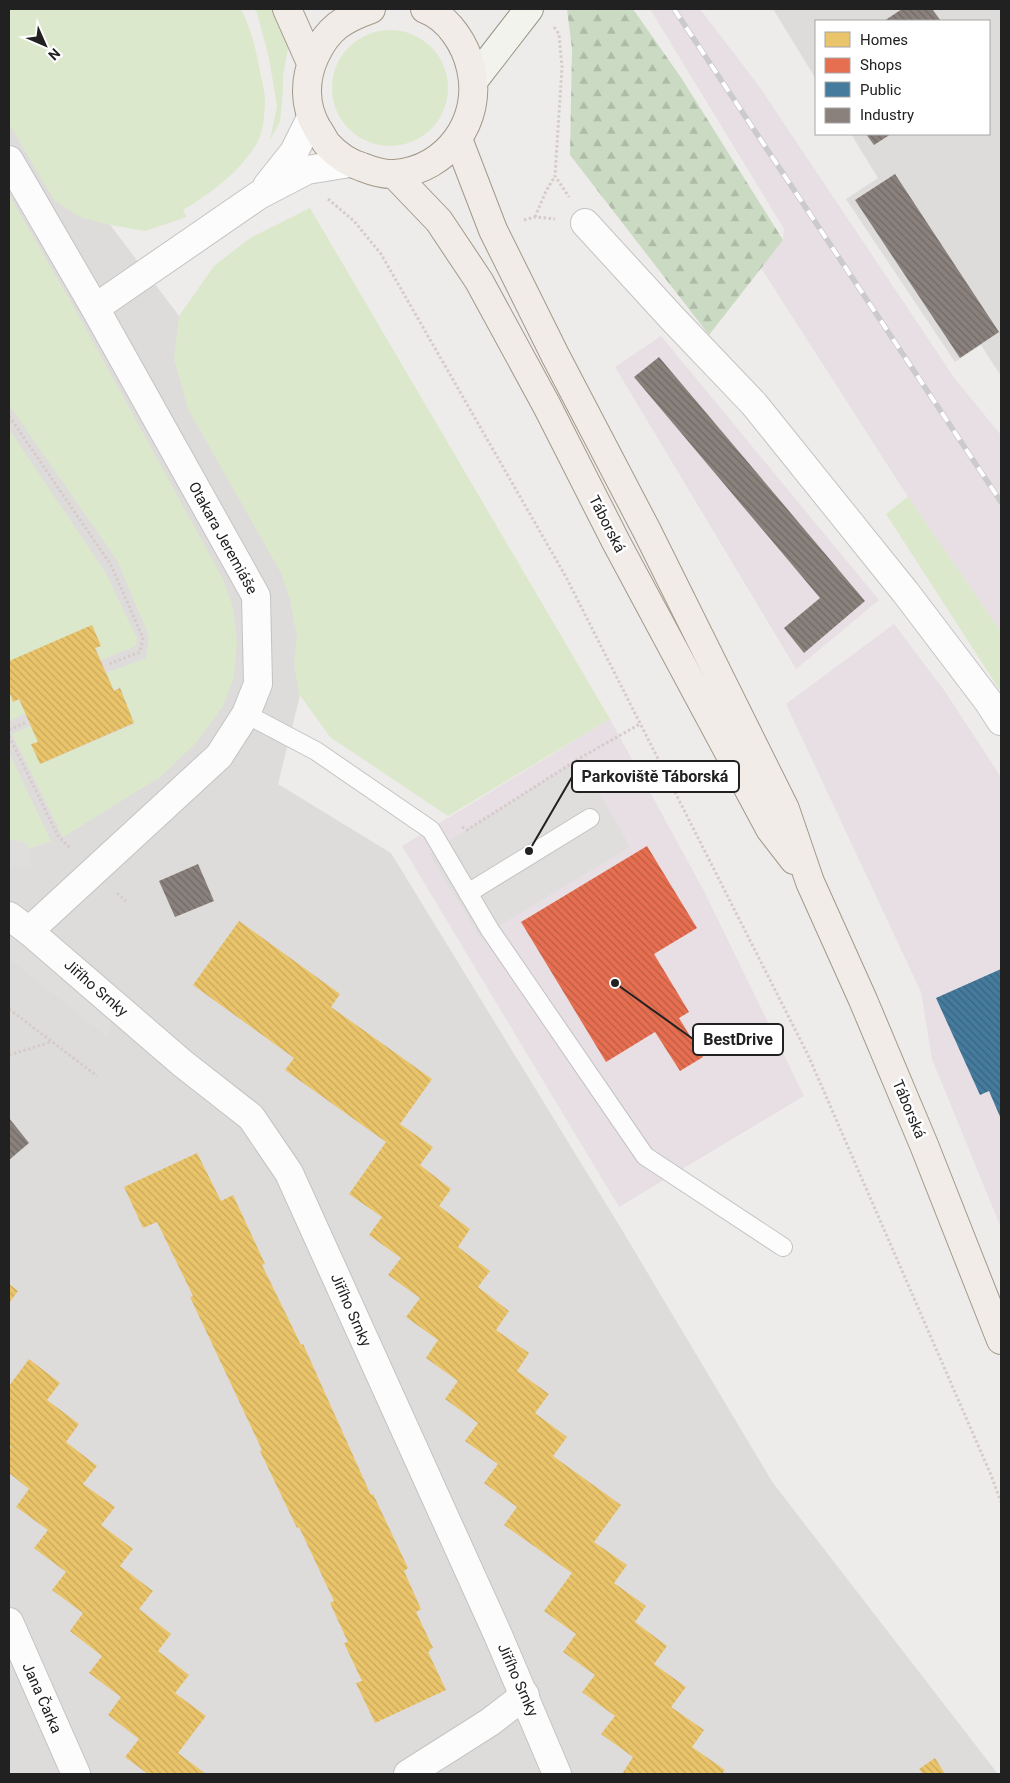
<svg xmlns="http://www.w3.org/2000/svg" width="1010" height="1783" viewBox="0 0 1010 1783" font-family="Roboto,sans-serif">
<defs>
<pattern id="forest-firs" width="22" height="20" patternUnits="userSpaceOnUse" patternTransform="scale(1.25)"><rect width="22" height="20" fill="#cbdac2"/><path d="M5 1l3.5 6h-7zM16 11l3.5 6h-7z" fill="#aebba6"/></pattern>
<pattern id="homes-back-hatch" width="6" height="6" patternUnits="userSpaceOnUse" patternTransform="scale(1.25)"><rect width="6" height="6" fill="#e9c46a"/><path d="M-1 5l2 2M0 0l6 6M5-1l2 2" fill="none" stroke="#c8a85c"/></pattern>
<pattern id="shops-back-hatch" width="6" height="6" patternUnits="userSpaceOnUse" patternTransform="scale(1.25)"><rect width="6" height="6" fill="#e76f51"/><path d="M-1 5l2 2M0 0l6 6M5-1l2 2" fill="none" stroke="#bb5b43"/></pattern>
<pattern id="public-back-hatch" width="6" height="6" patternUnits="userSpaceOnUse" patternTransform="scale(1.25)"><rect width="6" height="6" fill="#457b9d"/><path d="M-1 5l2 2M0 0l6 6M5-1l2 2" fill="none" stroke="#396480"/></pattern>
<pattern id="industry-back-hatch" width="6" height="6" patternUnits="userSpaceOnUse" patternTransform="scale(1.25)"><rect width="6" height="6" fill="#8a817c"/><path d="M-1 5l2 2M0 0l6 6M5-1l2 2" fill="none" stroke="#706965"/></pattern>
</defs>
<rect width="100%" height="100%" fill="#eeecea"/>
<!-- residential -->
<g fill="#dedcdb">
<path d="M773,9h228v367l-20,-31 -26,17 -109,-163 32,-21 -27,-44h138v-113h-173v58z"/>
<path d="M9,91l189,250 120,282 -40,161 113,69 228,372 154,258 225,291h-989z"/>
</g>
<!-- industrial -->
<g fill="#e7dfe4">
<path d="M650,9h50l59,77 196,293 46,56v197l-93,-135 -147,-229 22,-28 1,-11z"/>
<path d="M661,336l218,264 -83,69 -181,-302z"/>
<path d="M894,624l50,66 57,87v451l-69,-169 -11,-67 -135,-288z"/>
<path d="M610,719l93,170 101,207 -185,111 -217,-361z"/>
</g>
<!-- grass -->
<g fill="#dce8cc">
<path d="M9,9h232c10,19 15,41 19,62 2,11 6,23 5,35 -1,11 -2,27 -8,37 -17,29 -46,50 -74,67l4,7 -42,14 -40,-7 -25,-7 -26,-17 -45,-76z"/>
<path d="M254,9h22l12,30v10l-5,27v13l-3,33 -10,18 7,-34 -8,-48 -12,-45z"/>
<circle cx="390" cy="88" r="58"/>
<path d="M9,195l67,116 146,266 10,27 5,36 -3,37 -11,29 -27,37 -36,34 -97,60 -51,-103 19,-8 8,15 -7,3 9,20 93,-40 -14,-37 -7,3 -7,-17 40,-15 3,-22 -32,-76 -108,-155z"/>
<path d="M310,208l300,511 -162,97 -118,-79 -31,-43 -5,-30 3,-28 -7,-36 -9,-27 -93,-164 -14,-50 5,-43 35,-50 36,-28z"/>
<path d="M9,429l96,143 32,66 -1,8 -35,14 -5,-12 5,-2 -9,-21 -83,37z"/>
<path d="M908,497l93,135v60l-115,-178z"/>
<path d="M9,691l4,11 7,-3 6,14 -17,8z"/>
<path d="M9,753l42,88 -23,8 -1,-6 -18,-4z"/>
</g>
<!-- forest -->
<path fill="url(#forest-firs)" d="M567,9h66l49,70 101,161 -74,95 -139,-180 2,-106z"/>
<!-- parking -->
<g fill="#dfdedd">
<path d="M580,758l50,89 -150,90 -51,-83z"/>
<path d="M9,839l18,4 6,26 -24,-2z"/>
<path d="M9,933l104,84 -6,20 -98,-78z"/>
</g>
<!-- homes -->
<g fill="url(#homes-back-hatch)">
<path d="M92,625l9,21 -6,2 19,43 6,-3 14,35 -94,41 -9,-20 7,-2 -19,-43 -6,3 -4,-11v-30z"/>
<path d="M239,921l101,73 -9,13 101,72 -32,45 33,23 -13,18 31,24 -12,17 31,23 -12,18 32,24 -12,16 31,24 -13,19 33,23 -12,18 32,23 -14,19 32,24 -14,19 68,49 -27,37 33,23 -13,18 32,23 -11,16 32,24 -13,18 32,23 -15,20 33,23 -12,17 33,23 -3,4h-100l11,-17 -32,-23 14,-18 -33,-24 13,-17 -32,-23 13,-18 -32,-23 28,-38 -68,-48 13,-18 -33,-24 14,-19 -33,-23 13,-18 -33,-24 13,-18 -32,-23 12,-18 -32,-23 14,-19 -32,-23 13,-17 -32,-23 13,-18 -33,-23 37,-52 -101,-72 9,-12 -101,-73z"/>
<path d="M197,1153l24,48 12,-6 32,69 -3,1 39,80 2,-1 66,147 2,4 2,-1 35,74 -4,3 17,38 -5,3 17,36 -4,2 1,1 -2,1 18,38 -71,33 -19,-40 6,-2 -18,-38 4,-1 -18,-39 4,-2 -35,-74 -2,1 -37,-77 2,-1 -72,-153 3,-1 -36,-74 -14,6 -19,-41z"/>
<path d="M9,1284l9,7 -9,12z"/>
<path d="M29,1359l31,24 -13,17 32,24 -13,18 31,24 -14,18 32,23 -14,18 32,24 -13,17 33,25 -14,18 32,25 -13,17 31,24 -14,18 31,23 -28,37 28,21h-58l-23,-17 14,-18 -31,-24 13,-18 -32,-24 13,-17 -32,-25 13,-18 -31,-23 14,-18 -32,-24 14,-18 -32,-23 13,-18 -20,-16v-23l2,-3 -2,-2v-59z"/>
<path d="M935,1758l10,16h-22l-4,-5z"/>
</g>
<!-- shops -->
<path fill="url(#shops-back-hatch)" d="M647,846l50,82 -43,26 35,58 -10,6 24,39 -23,14 -25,-39 -49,30 -85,-140z"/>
<!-- public -->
<path fill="url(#public-back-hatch)" d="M1001,969v150l-12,-28 -9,4 -44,-97z"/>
<!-- industry -->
<g fill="url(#industry-back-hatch)">
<path d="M902,9h30l9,12h-57z"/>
<path d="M866,134h25l-17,11z"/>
<path d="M895,174l104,158 -39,26 -105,-158z"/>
<path d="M659,357l206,244 -61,52 -20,-25 36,-30 -186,-221z"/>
<path d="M198,864l16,37 -39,16 -16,-36z"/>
<path d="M9,1118l20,25 -20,17z"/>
</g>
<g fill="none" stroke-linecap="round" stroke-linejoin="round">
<!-- lane casing -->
<g stroke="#c4c3c2" stroke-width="20">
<g id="lane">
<path d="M246,714l70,37 115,79 59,100 155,226 138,91"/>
<path d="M468,893l122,-75"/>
</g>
</g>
<!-- street casing -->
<g stroke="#c4c3c2" stroke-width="30">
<g id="street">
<path d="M9,160l86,148 161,288 2,88 -12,30 -27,42 -190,175"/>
<path d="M267,186l27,-34 17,-34"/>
<path d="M585,223l87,95 82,86 152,189 82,108 13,20"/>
<path d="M95,308l164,-113 48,-25 43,-7"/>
<path d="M9,916l20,15 153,132 69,54 38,56 209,462 59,139"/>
<path d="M9,1622l67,152"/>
<path d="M408,1774l82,-52 35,-27"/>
</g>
</g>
<!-- secondary casing -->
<g stroke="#959683" stroke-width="30">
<path id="secondary" d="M474,80l55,-71"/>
</g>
<!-- primary casing -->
<g stroke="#a29989" stroke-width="30">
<g id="primary">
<path d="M287,9l24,54"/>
<path d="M371,9c-28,10 -43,19 -56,47 -11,23 -11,50 2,72 4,5 6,11 10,16 9,10 22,19 35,23 10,4 21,8 33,7 52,-4 88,-54 76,-105 -5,-24 -22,-51 -46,-60"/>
<path d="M458,139l35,91 62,125 92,176 138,278 25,73 53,118 61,145 77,195"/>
<path d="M394,174l45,47 40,60 68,125 69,136 154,287 24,31"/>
</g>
</g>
<!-- path -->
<g stroke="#d6cbca" stroke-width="3" stroke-dasharray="2.5 2.5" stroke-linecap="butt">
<path d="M554,27l5,7 3,33 -7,109 14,21"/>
<path d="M328,199l26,22 27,33 185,323 242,478 183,420 10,27"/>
<path d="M535,217l11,-26 9,-15"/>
<path d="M524,220l11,-3 20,2"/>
<path d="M9,416l102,149 32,73 -3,14 -31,12"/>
<path d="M9,730l16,-7"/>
<path d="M9,736l49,100 13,13"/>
<path d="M462,827l5,3 113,-72 60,-34"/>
<path d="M117,893l9,8"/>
<path d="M9,1009l88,67"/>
<path d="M9,1055l42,-13"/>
</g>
<!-- lane -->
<use href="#lane" stroke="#fcfcfc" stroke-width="18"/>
<!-- street -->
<use href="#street" stroke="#fcfcfc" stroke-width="28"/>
<!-- secondary -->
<use href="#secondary" stroke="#f3f3ed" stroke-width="28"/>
<!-- primary -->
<use href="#primary" stroke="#f1ece7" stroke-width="28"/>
<!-- rail casing -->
<g stroke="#cbcbcb" stroke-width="5.5">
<path id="rail" d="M674,9l327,493"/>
</g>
<!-- rail -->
<use href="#rail" stroke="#fff" stroke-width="4" stroke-dasharray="11" stroke-linecap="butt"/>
</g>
<g text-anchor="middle" stroke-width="5" stroke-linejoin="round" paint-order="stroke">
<!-- street labels -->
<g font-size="15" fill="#212121" stroke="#fff">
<text transform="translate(607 524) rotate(63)" y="5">Táborská</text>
<text transform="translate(223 538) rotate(61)" y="5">Otakara Jeremiáše</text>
<text transform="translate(96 988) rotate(41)" y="5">Jiřího Srnky</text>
<text transform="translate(909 1109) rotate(67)" y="5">Táborská</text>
<text transform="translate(351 1310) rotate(66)" y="5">Jiřího Srnky</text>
<text transform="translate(518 1680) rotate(66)" y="5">Jiřího Srnky</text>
<text transform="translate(42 1698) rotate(66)" y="5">Jana Čarka</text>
</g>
</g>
<!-- callouts -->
<path fill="none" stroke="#212121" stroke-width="2" d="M529 851L572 777M615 983L693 1039"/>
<g fill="#212121" stroke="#fff" stroke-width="2">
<circle cx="529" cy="851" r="5"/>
<circle cx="615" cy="983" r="5"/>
</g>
<g fill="#fff" stroke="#212121" stroke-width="2">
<rect x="572" y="761" width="167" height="31" rx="5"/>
<rect x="693" y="1024" width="90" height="31" rx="5"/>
</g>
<g font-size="16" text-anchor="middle" font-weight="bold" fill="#212121">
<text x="655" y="782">Parkoviště Táborská</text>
<text x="738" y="1045">BestDrive</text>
</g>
<!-- border -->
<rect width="1010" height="1783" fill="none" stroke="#212121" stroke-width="20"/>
<!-- legend -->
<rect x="815" y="20" width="175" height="115" fill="#ffffff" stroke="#a6a6a6"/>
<rect x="825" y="32" width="25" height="15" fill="#e9c46a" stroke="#a6a6a6"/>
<text x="860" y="45" font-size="15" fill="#212121">Homes</text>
<rect x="825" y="58" width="25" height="15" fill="#e76f51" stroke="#a6a6a6"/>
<text x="860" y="70" font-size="15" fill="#212121">Shops</text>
<rect x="825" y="82" width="25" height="15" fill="#457b9d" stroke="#a6a6a6"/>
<text x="860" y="95" font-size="15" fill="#212121">Public</text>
<rect x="825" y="108" width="25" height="15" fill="#8a817c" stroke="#a6a6a6"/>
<text x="860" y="120" font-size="15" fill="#212121">Industry</text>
<!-- north arrow -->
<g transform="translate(45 45) rotate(135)" stroke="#ffffff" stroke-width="4" paint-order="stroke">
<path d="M0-4L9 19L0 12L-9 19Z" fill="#212121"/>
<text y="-8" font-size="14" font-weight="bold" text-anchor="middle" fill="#212121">N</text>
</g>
</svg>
